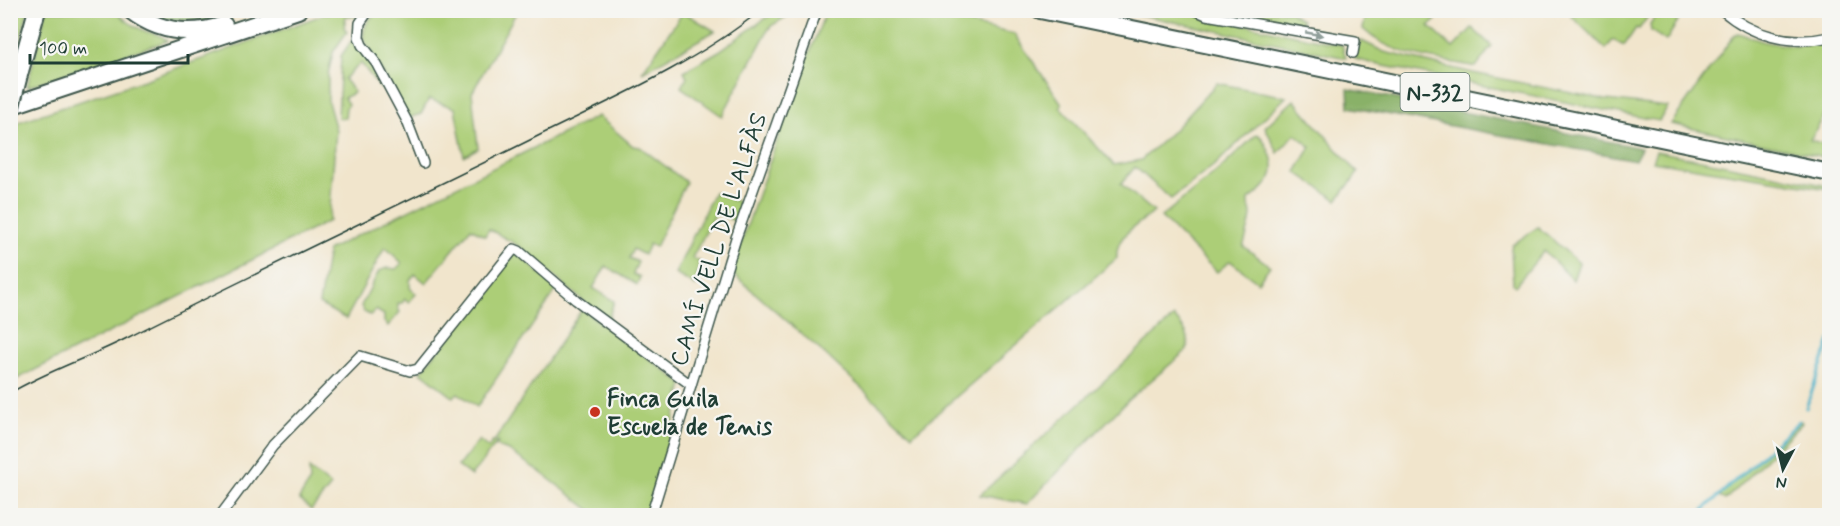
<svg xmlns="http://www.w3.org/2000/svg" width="1840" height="526" viewBox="0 0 1840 526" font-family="Mynerve,sans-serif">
<rect width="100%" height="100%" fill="#f6f6f2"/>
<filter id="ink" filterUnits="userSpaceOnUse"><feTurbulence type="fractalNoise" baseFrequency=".0167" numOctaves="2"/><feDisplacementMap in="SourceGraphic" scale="12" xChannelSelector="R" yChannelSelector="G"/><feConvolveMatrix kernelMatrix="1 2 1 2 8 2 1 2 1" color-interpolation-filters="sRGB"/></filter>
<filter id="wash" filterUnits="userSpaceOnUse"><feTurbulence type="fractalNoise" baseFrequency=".008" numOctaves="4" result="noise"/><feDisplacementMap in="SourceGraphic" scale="24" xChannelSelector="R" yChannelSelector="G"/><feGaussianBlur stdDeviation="1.35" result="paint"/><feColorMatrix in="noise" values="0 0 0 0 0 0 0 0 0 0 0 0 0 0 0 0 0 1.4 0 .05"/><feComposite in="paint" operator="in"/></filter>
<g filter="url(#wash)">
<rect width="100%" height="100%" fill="#f1e5cc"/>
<!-- green -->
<g fill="#acce77" stroke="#668656" stroke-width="1.5">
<path d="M11,10l17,1 -17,63 -1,-63z"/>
<path d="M336,10l23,1 -2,6 -11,-1 -2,11 3,5 -14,20 -5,22v28l8,28 -7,91 -318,161 -1,-230 8,-30 126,-42z"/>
<path d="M46,11h70c8,9 17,15 29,20 8,3 17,3 22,10l-140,46z"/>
<path d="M382,11h135l-45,82 6,55 -14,8 -9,-48 -26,-9 -8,15 -13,4 -45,-80c1,-14 6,-22 19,-27z"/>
<path d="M776,11h20l-25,15 -3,4 -46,86 -41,-29 6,-10 -3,-6 35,-20z"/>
<path d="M826,11h85l103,23 48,70 -2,3 54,58 27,-5 31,-28 45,-49 69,14 -69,66 -46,36 -36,-32 -14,17 33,28c-15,12 -40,24 -37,46l-205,177 -85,-79 -96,-84 62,-177z"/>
<path d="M1122,11h67l6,3 147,31 4,13z"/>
<path d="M1244,11h45l13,9 -2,6 -46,-8z"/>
<path d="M1372,11h55l9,9 -7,6 24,22 19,-20 20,18 -16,21c-38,-8 -84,-10 -113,-38l2,-10z"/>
<path d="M1575,11v-1l77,1 -13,18 -3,-1 -12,18 -11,-6 -7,9 -35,-33z"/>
<path d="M1659,11h25l-18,30 -15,-10 -1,-7z"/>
<path d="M683,12l32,19 -73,41z"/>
<path d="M1738,33l27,9 27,4 37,-3v65l-19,32 19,5v13l-158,-34 63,-89z"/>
<path d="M352,40l15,16 18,29 -5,3 -19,-25 -17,16 10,13 -10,6 4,6 -2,3 -1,11h-7l3,-62z"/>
<path d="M1360,40l24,12 89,21 133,27 62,7 -9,14 -280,-56 -24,-6z"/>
<path d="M1294,100l64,73 -21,27 -41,-28 15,-25 -16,-13 -17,19 -13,-26z"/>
<path d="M598,116l35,30 7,1 46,35 -31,65 -6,-3 -5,11 -11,-6 -4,9 9,4 -5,12 7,3 -3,8 -31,-19 -13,22 21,13 -6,19 -19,-14 -70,-60 -30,-17 -4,7 -14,-8 -45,55 -11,-9 -5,6v8l6,6 -7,8 -4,-3 -3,4h-4v6l2,3 -12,14 -4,-4v-7l-8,-5 -6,5 -6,-3 -3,-6 18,-35 8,-3 9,1 6,-6 -17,-16 -39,72 -27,-15 9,-54z"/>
<path d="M1257,134c6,3 8,9 11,15 13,26 0,36 -19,51 -1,6 2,10 2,15 0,4 -6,28 -8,31l27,20 -12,16 -28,-21 -13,11 -56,-55 58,-47z"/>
<path d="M1656,151l173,35v3l-177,-28z"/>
<path d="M714,192l29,12 -6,18 -21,-9 -24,45 7,3 -3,25 -21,-12z"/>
<path d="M1538,227l41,36 -6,17 -29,-29 -29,35 -2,-2 -2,-36 1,-3z"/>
<path d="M513,253l6,1 38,35 -80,118 -19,-14 -5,4 -32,-25z"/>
<path d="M582,309l101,75 -18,73 -19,58h-49l-57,-43 -31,-21 -9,-3 -4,-4 -25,32 -13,-10 21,-26 9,8 5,-7 4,3 1,-2 -3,-2z"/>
<path d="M1174,317c10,12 17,17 13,33l-59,50 -101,104 -47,-9z"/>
<path d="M1801,421l1,2 -77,77 -6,-4z"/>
<path d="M309,469l22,17 -20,24 -12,-11 11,-18z"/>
</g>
<!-- forest -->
<g fill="#89b168" stroke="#54774e" stroke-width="1.5">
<path d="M139,11h101l-38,13 -37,-1z"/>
<path d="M1348,89l293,59 -6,12 -286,-53z"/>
</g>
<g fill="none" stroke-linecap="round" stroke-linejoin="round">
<!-- stream -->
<g stroke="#4bb3ca" stroke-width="3">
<path d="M1806,408l24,-68"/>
<path d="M1697,516l102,-95"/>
</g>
</g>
</g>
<g filter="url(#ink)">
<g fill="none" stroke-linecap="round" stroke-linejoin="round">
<!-- street casing -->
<g stroke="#3e564b" stroke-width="12">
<g id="street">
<path d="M369,10l-9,13 -1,14 3,8 14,18 31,58 16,42"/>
<path d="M1195,10l11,5 149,26 -2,12"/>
<path d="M1722,10c30,26 68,36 108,27"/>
<path d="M220,516l53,-71 87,-89 50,15 8,-2 96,-120 5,2 57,49 115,85"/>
<path d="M651,516l85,-278 81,-228"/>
</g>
</g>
<!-- highway casing -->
<g stroke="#3e564b" stroke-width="20">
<g id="highway">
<path d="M130,10c28,22 60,26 94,15"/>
<path d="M1040,10l790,163"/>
<path d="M20,71l17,-61"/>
<path d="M10,106l288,-96"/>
</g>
</g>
<!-- street -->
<use href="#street" stroke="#fff" stroke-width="9"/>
<!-- highway -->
<use href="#highway" stroke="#fff" stroke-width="16"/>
<!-- tram -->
<path stroke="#1f3d34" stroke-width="1.5" d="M10,393c37,-22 78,-35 115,-54 138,-70 277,-135 415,-204 75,-37 155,-72 221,-125"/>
<!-- highway-bridge casing -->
<g stroke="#3e564b" stroke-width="20" stroke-linecap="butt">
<path id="highway-bridge" d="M10,110l10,-39"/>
</g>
<!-- highway-bridge -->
<use href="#highway-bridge" stroke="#fff" stroke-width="16"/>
</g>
<!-- one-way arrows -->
<defs><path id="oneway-solid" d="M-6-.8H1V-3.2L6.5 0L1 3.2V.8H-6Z" transform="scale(1.5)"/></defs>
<use fill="#8f9e9a" href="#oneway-solid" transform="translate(1314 34) rotate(11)"/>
</g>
<!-- markers -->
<circle fill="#c8321e" stroke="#f6f6f2" stroke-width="2" cx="595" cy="412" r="6"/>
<g text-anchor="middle" stroke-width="4.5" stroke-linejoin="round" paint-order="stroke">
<!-- shield labels -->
<rect fill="#f6f6f2" stroke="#60746d" stroke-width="1.5" x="1400.5" y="73" width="69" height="38" rx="4.5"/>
<g font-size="22" font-weight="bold" fill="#1f3d34">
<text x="1435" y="100">N-332</text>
</g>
<!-- street labels -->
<g font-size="24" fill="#1f3d34" stroke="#f6f6f2">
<text transform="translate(718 239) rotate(-72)" y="8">CAMÍ VELL DE L'ALFÀS</text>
</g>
<!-- poi labels -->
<g font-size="24" font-weight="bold" fill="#1f3d34" stroke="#f6f6f2" text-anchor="start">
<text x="607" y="406">Finca Guila<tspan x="607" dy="28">Escuela de Tenis</tspan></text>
</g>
</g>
<!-- margin -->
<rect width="1840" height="526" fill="none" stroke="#f6f6f2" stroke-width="36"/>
<!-- north arrow -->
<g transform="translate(1783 469) rotate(187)" stroke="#f6f6f2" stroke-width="4.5" paint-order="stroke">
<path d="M0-4.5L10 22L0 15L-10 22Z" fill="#1f3d34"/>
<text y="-9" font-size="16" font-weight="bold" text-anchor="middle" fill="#1f3d34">N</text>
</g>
<!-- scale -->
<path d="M30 54v9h158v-9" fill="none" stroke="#1f3d34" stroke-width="3"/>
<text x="39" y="54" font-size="18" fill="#1f3d34" stroke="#f6f6f2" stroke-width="4.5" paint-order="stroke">100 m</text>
</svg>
